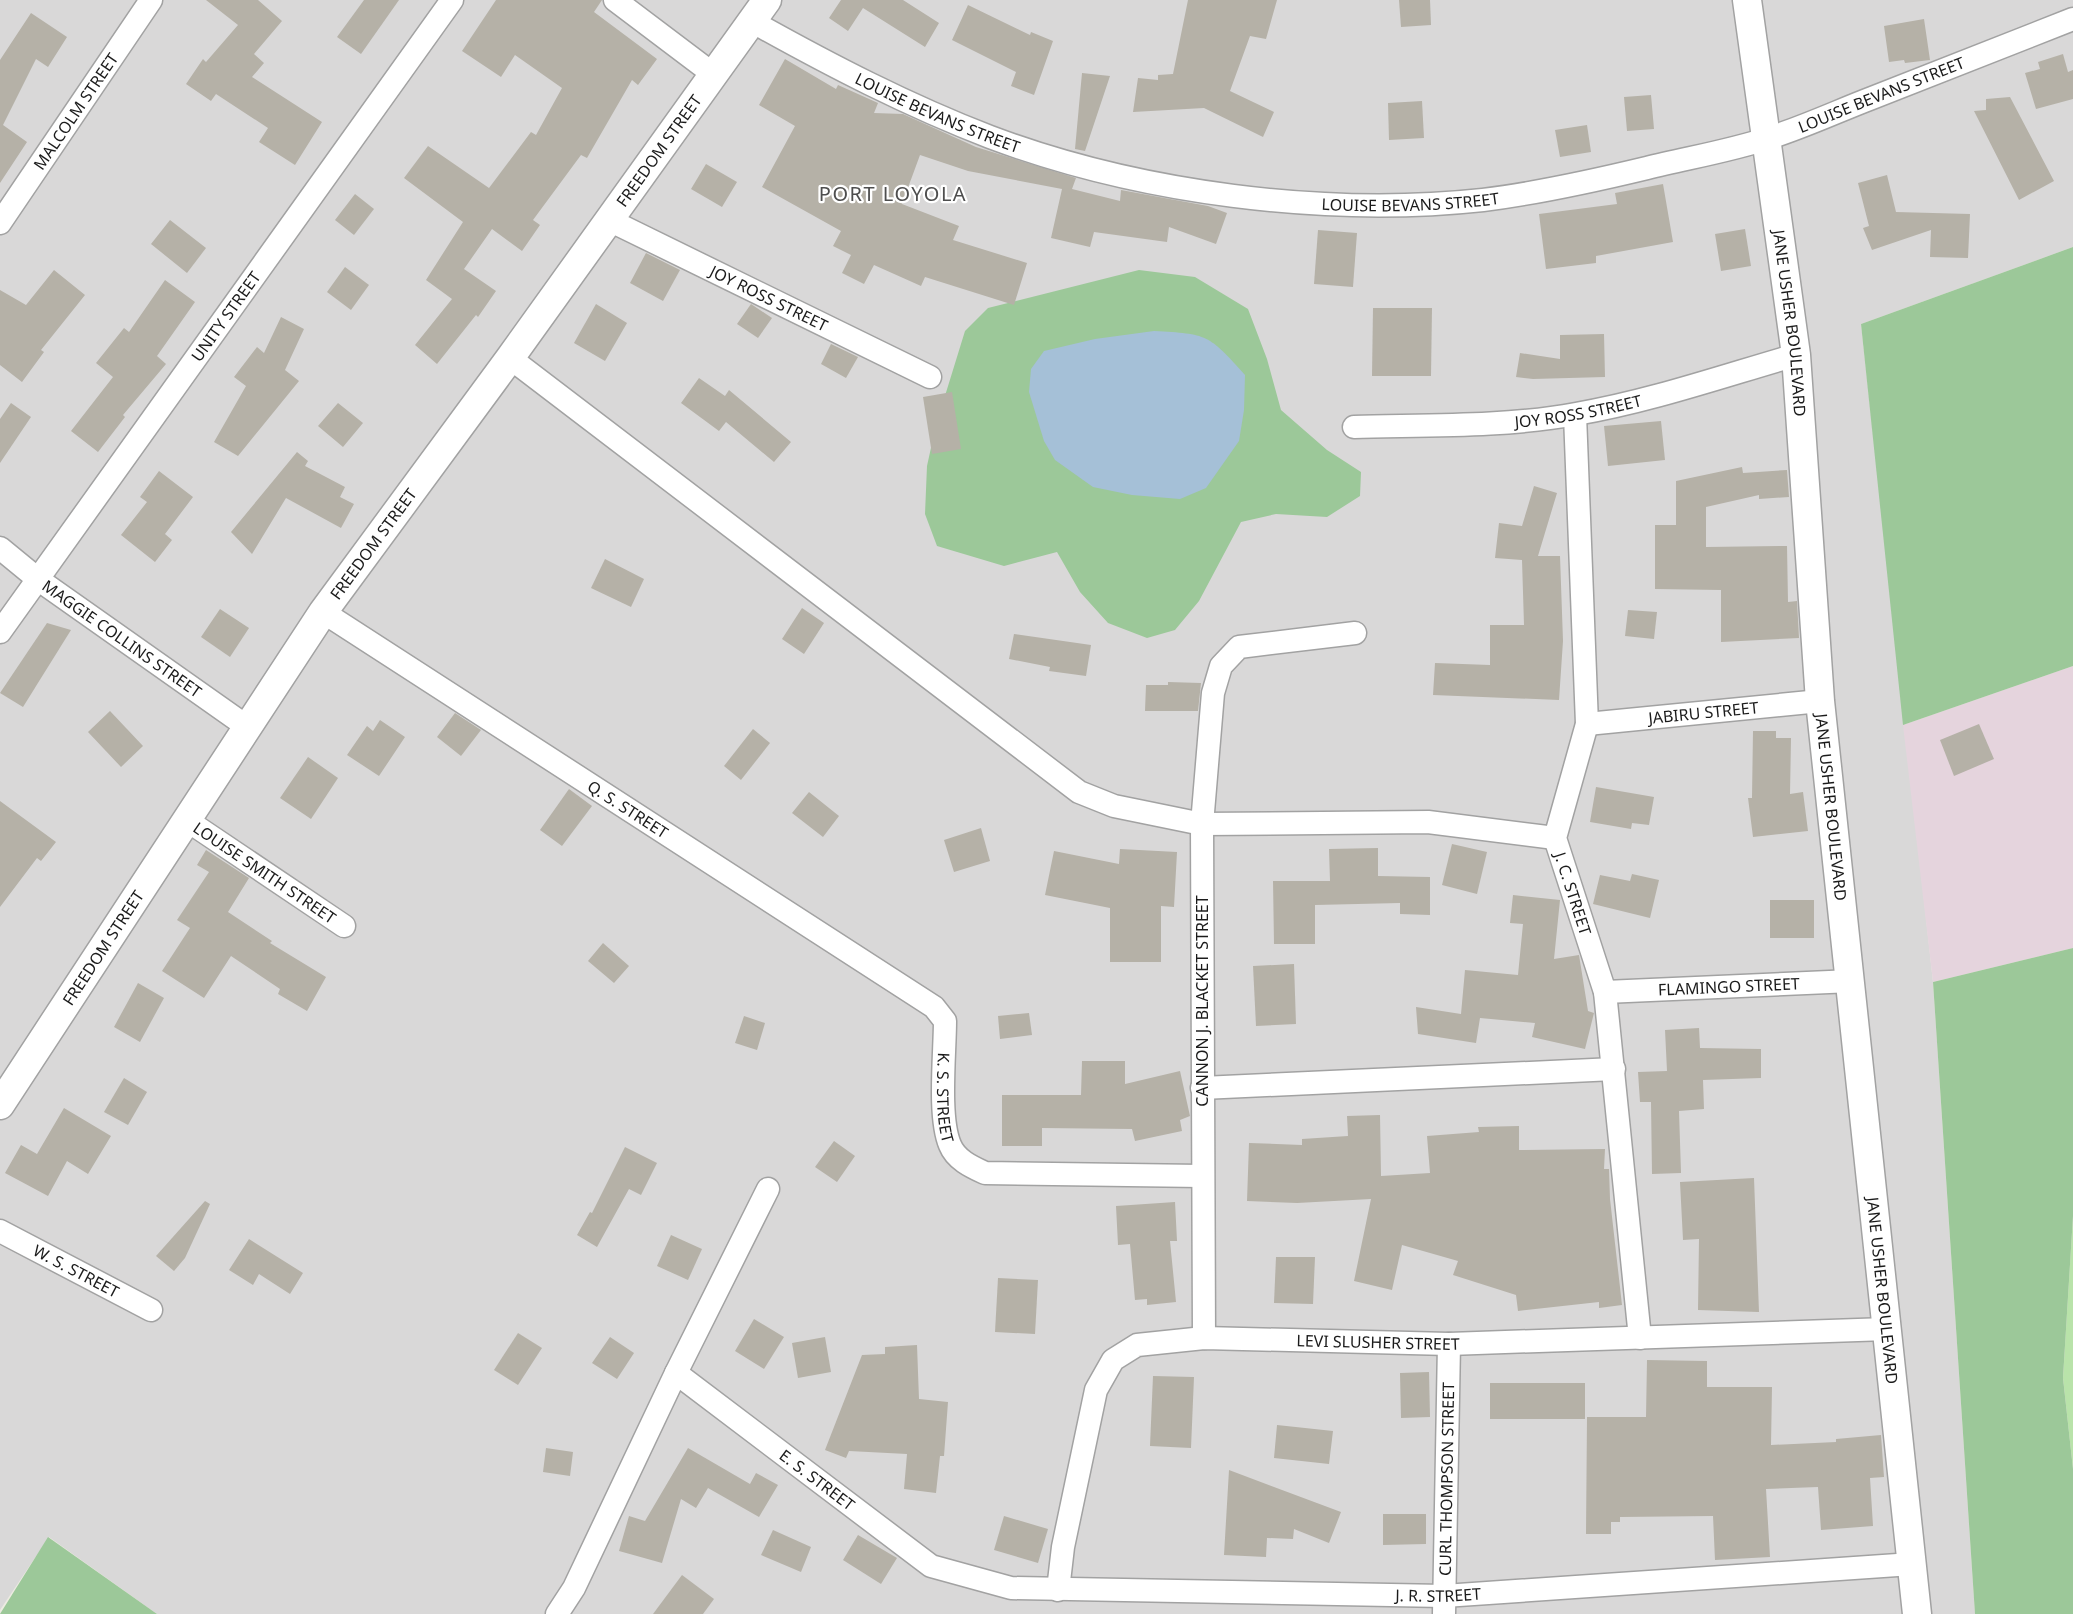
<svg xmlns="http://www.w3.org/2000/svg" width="2073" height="1614" viewBox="0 0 2073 1614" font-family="'Noto Sans',sans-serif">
<rect width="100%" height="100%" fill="#ecebe1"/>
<!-- residential -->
<path fill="#d9d8d8" d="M0,0h2073v247l-212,77 72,658 42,632h-1818l-108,-77 -49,73z"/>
<!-- industrial -->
<path fill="#e5d4dd" d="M2073,666v282l-140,34 -30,-257z"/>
<!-- grass -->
<path fill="#b9e3aa" d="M2073,1216v253l-10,-91z"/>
<!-- forest -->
<g fill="#9cc899">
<path d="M2073,247v419l-170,59 -42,-401z"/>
<path d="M1139,270l56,7 53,32 19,50 14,51 46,40 34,22 -1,24 -33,21 -51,-3 -35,8 -42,79 -24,29 -28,8 -39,-15 -28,-31 -23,-40 -53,14 -67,-20 -12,-32 2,-48 9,-41 29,-94 23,-23z"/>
<path d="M2073,948v268l-10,162 10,91v145h-98l-42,-632z"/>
<path d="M48,1537l109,77h-157z"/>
</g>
<!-- water -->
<path fill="#a5c0d7" d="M1154,331c54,3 54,3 91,44l-1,35 -5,31 -33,47 -26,11 -48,-4 -39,-8 -38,-27 -11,-19 -15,-49 2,-23 13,-18 51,-12z"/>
<!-- building -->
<g fill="#b5b1a7">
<path d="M206,0h52l24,21 -28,33 10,9 -12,14 70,45 -27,43 -36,-23 9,-14 -52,-34 -5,7 -25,-17 17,-25 3,3 32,-37z"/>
<path d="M364,0h35l-38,54 -24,-17z"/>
<path d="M496,0h106l-8,12 63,47 -19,26 -6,-5 -45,78 -6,-3 -48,65 7,5 -18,26 -30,-22 -28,40 32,22 -18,26 -2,-2 -39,49 -22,-19 37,-46 -26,-19 37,-58 -59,-44 24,-32 61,42 42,-56 5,3 26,-47 -47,-33 -14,22 -39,-26z"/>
<path d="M841,0h62l36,23 -14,24 -62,-39 -15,23 -19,-13z"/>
<path d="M1188,0h89l-11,39 -16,-3 -20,55 44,21 -11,25 -59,-29 -71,4 5,-34 20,2v-5l15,-1z"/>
<path d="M1399,0h31l1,25 -30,2z"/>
<path d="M968,5l62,30 1,-3 22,9 -19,54 -23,-9 5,-14 -64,-32z"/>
<path d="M31,13l36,24 -19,30 -12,-8 -33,66 24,17 -27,41v-123z"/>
<path d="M1924,19l6,41 -25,3 -1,-3 -15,2 -5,-36z"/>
<path d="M2063,54l5,18 5,-2v29l-37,10 -11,-36 15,-4 -2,-7z"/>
<path d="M785,59l51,30 2,-4 40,18 -4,10 29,1 73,33 100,31 -4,11 48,12 1,-11 87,16 19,7 -11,31 -47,-17 -2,15 -73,-10 -4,15 -39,-9 11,-49 -94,-18 -48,-16 -18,49 57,22 -6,14 74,23 -13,42 -89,-28 -4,9 -47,-21 -10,19 -22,-11 9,-18 -18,-9 8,-15 -79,-44 33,-61 -36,-21z"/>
<path d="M1082,73l28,3 -25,75 -10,-2z"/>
<path d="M1651,95l3,34 -27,2 -3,-34z"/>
<path d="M2010,97l44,84 -35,19 -45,-89 12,-1v-11z"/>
<path d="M1422,101l2,37 -35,2 -1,-37z"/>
<path d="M1587,125l4,27 -31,5 -5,-27z"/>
<path d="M706,164l31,18 -15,25 -31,-18z"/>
<path d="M1887,175l9,37 74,2 -2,44 -38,-1 1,-27 -59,20 -9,-22 6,-2 -11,-43z"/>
<path d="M1663,184l10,58 -77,14v7l-50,6 -7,-55 78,-10 -2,-11z"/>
<path d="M355,194l19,15 -20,26 -19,-15z"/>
<path d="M170,220l36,28 -19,25 -36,-29z"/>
<path d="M1745,229l6,37 -30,5 -6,-37z"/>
<path d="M1318,230l39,3 -4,54 -39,-3z"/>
<path d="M646,253l34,17 -17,31 -33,-18z"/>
<path d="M345,267l24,18 -18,25 -24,-18z"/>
<path d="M54,270l31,25 -44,55 3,2 -22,30 -22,-17v-75l26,15z"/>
<path d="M165,280l30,22 -38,54 9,8 -43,51 2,2 -27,35 -27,-21 42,-54 -17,-14 28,-35 5,4z"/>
<path d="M596,304l31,19 -22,38 -31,-18z"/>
<path d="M751,304l21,14 -14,20 -21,-14z"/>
<path d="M1373,308h59l-1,68h-59z"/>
<path d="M281,317l23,12 -19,41 14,11 -61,75 -24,-14 32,-56 -12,-9 23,-30 7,6z"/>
<path d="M1604,334l1,43 -72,2 -17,-2 4,-24 40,6v-24z"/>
<path d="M831,344l27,13 -12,21 -25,-14z"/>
<path d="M699,378l26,18 4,-6 62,52 -17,20 -48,-40 -7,9 -38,-28z"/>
<path d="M952,392l9,57 -29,5 -9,-57z"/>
<path d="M11,403l20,14 -31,46v-44z"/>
<path d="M338,403l25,20 -20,24 -25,-21z"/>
<path d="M1661,421l4,39 -57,6 -4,-40z"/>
<path d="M297,452l11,9 -3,5 40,21 -5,10 14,7 -13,24 -55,-30 -34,56 -21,-22z"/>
<path d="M1742,467l1,6 44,-3 2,27 -30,2v-4l-53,12v40l81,-1 1,56 9,-1 2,37 -78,4v-52l-66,-1v-64h21v-44z"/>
<path d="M159,471l34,26 -28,37 7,6 -17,22 -34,-27 26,-33 -7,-5z"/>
<path d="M1534,486l23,7 -19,63h22l3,85 -4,59 -126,-5 2,-32 55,2v-40h34l-2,-65 -27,-2 4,-35 23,3z"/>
<path d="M605,559l39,20 -13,28 -40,-19z"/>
<path d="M802,608l22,15 -20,31 -22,-15z"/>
<path d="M220,609l29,19 -19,29 -29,-20z"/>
<path d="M1628,610l29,2 -3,27 -29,-3z"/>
<path d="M47,623l24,7 -48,77 -23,-14z"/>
<path d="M1014,634l77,11 -5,31 -37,-5 1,-4 -41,-8z"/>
<path d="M1168,682l33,1 -3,28h-53l1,-26h22z"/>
<path d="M110,711l33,35 -22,21 -33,-35z"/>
<path d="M455,713l26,17 -20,26 -24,-19z"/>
<path d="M380,720l25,17 -26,39 -32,-21 20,-29 6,5z"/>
<path d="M1979,724l15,35 -40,17 -14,-36z"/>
<path d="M753,729l17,14 -29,37 -17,-14z"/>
<path d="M1753,731h23v7h15l-1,56 13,-2 5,39 -55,6 -5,-39h4z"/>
<path d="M308,757l30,21 -27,41 -31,-21z"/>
<path d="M1596,787l58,10 -5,28 -17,-2 -1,6 -41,-7z"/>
<path d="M569,789l23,17 -30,40 -22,-16z"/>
<path d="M809,792l30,24 -16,21 -31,-24z"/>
<path d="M0,801l56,41 -15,19 -4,-3 -37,49z"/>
<path d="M981,828l9,33 -36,11 -10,-32z"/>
<path d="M1452,844l35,8 -10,42 -35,-9z"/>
<path d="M1378,848v28l52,1v38l-30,-1v-11l-85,2v39h-41l-1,-63h57l-1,-32z"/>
<path d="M1120,849l57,3 -3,55 -13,-1v56h-51v-54l-65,-13 9,-44 65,13z"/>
<path d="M206,850l43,28 -21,34 44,29 -2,2 56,34 -19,34 -29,-17 2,-5 -49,-33 -27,42 -42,-27 28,-43 -13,-8 32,-48 -12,-7z"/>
<path d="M1632,874l27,6 -9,38 -57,-14 7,-29 30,6z"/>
<path d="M1513,895l47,5 -6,59 25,-4 9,56 6,2 -9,36 -53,-12 3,-14 -55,-5 -4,25 -58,-9 -2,-27 45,7 4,-44 53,5 5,-51 -13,-1z"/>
<rect x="1770" y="900" width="44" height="38"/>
<path d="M603,943l26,23 -15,17 -26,-22z"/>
<path d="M1294,964l2,60 -40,2 -3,-60z"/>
<path d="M138,983l26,15 -24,44 -26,-15z"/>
<path d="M1029,1013l3,22 -32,4 -2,-23z"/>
<path d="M744,1016l21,7 -8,27 -22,-7z"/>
<path d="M1699,1028l1,20 61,1v29l-58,2 1,29 -25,2 2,62 -29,1 -1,-72h-11l-2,-30 29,-1 -2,-41z"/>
<path d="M1082,1061h43v23l55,-13 10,45 -10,4 2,11 -47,10 -3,-12 -90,-1v18h-40v-51h79z"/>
<path d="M124,1078l23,14 -19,33 -24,-13z"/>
<path d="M64,1108l47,28 -23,38 -21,-13 -19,35 -43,-23 16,-28 16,9z"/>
<path d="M1380,1115l1,61 49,-3 -3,-37 52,-4 -1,-5 41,-1v24l86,-1 -1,20h5l1,30 12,106 -23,3v-6l-81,9 -2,-16 -63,-20 5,-14 -56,-16 -10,45 -38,-9 17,-82 -74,4 -50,-2 2,-58 53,2v-6l46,-3 -1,-20z"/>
<path d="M834,1141l21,15 -18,26 -22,-15z"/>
<path d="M625,1147l32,16 -16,32 -12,-6 -32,58 -20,-12 13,-23 2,1z"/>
<path d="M1754,1178l5,134 -61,-2 1,-71 -16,1 -3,-58z"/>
<path d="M205,1201l5,3 -25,54 -11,13 -18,-15z"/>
<path d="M1175,1202l2,39h-7l6,61 -29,3v-6l-12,1 -5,-56 -12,1 -2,-39z"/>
<path d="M671,1235l31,14 -14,31 -31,-14z"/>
<path d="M249,1239l54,34 -13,21 -31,-20 -6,11 -24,-15z"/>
<path d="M1276,1257h39l-2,47 -39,-1z"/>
<path d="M998,1278l40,2 -3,54 -40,-2z"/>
<path d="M754,1319l30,18 -20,32 -29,-18z"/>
<path d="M518,1333l24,15 -24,37 -24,-15z"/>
<path d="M610,1337l24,16 -17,26 -25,-16z"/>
<path d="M825,1337l6,35 -33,6 -6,-35z"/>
<path d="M917,1345l2,54 29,3 -4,54h-4l-4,37 -32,-4 3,-35 -58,-3 -3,7 -21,-8 37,-95 23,-1v-7z"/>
<path d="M1647,1360l60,1v26h65l-1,58 65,-3v-3l45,-4 3,42 -14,1 3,48 -52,4 -3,-43 -52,2 4,68 -55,3 -2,-44 -93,1v5h-9v12h-25l1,-117h59z"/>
<path d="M1429,1372l1,45 -29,1 -1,-45z"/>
<path d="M1153,1376l41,1 -3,71 -41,-2z"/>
<rect x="1490" y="1383" width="95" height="36"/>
<path d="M1277,1425l56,6 -4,33 -55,-6z"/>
<path d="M546,1448l27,4 -3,24 -27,-4z"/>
<path d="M688,1448l62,36 6,-11 22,12 -19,32 -51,-29 -12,20 -15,-9 -19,64 -43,-12 10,-35 16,5z"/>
<path d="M1229,1470l112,42 -12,31 -35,-14 -1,10 -26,-1 -1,19 -42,-2z"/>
<path d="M1383,1514h43v30l-43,1z"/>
<path d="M1004,1516l44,13 -10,34 -44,-13z"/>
<path d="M773,1530l38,17 -10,25 -40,-17z"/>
<path d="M858,1535l39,23 -16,26 -38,-24z"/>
<path d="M682,1575l32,24 -11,15h-50z"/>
</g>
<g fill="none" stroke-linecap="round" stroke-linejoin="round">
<!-- minor casing -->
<g stroke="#a2a2a2" stroke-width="25">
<g id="minor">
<path d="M615,0l98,74"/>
<path id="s1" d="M753,22c77,43 154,83 237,115 149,56 335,80 493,63 56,-7 110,-19 164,-32 40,-10 83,-17 122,-30 35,-11 69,-27 103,-40 67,-27 134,-53 201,-79"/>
<path id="s2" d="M609,220l321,157"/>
<path id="s3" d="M0,223l151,-223"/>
<path d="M510,358l569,434 35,14 88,18 226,-2 127,16"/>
<path id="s4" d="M1575,415l12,309 -32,114 50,154 35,346"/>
<path id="s5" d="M1354,427c71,-2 153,0 222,-13 75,-13 147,-38 220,-59"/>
<path id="s6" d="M0,548l39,32 207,146"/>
<path id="s7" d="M323,612l611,395 11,14c0,32 -7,96 5,124 6,15 22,22 35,28l217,3"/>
<path id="s8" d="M0,632l452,-632"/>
<path id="s9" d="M1587,724l233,-23"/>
<path id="s10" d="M185,819l159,107"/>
<path id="s11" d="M1605,992l247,-11"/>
<path d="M1202,1088l412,-19"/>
<path id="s12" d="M0,1231l151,79"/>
<path d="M1204,1338l-2,-514 11,-131 8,-27 18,-19 116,-14"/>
<path id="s13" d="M676,1373l255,193 80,22 433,8 468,-32"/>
<path id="s14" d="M1058,1590l5,-43 33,-157 17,-30 24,-15 67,-7 245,6 438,-15"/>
<path d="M557,1614l17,-26 102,-215 92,-184"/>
<path id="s15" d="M1444,1614l5,-270"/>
</g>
</g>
<!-- tertiary casing -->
<g stroke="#a2a2a2" stroke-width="31">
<g id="tertiary">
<path id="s16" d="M1747,0l49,355 24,346 97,913"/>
<path id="s17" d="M0,1105l323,-493 187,-254 257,-358"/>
</g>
</g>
<!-- minor -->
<use href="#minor" stroke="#fff" stroke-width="22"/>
<!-- tertiary -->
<use href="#tertiary" stroke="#fff" stroke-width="28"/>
</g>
<g text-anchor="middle" stroke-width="4.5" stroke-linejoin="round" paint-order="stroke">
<!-- street labels -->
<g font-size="16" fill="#1b1b1b" stroke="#fff">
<text dy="6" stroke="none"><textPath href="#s1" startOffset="1178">LOUISE BEVANS STREET</textPath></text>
<text dy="6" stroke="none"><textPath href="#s3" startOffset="135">MALCOLM STREET</textPath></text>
<text dy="6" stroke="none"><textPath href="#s1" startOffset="206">LOUISE BEVANS STREET</textPath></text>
<text dy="6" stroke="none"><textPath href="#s17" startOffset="1160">FREEDOM STREET</textPath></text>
<text dy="6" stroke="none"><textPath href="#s1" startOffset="692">LOUISE BEVANS STREET</textPath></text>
<text dy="6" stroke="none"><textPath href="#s2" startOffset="178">JOY ROSS STREET</textPath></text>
<text dy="6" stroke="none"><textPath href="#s8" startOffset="388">UNITY STREET</textPath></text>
<text dy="6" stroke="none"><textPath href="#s16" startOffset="326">JANE USHER BOULEVARD</textPath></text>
<text dy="6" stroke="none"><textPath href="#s5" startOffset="225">JOY ROSS STREET</textPath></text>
<text dy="6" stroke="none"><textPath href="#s17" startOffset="674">FREEDOM STREET</textPath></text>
<text dy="6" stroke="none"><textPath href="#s6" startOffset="152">MAGGIE COLLINS STREET</textPath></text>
<text dy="6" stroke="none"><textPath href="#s9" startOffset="117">JABIRU STREET</textPath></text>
<text dy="6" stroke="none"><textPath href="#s16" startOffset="812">JANE USHER BOULEVARD</textPath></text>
<text dy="6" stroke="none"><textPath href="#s7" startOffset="363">Q. S. STREET</textPath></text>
<text dy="6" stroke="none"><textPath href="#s10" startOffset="96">LOUISE SMITH STREET</textPath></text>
<text dy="6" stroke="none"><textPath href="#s4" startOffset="486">J. C. STREET</textPath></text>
<text dy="6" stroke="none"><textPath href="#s17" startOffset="188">FREEDOM STREET</textPath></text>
<text dy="6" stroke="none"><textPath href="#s11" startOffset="124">FLAMINGO STREET</textPath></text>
<text transform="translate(1202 1001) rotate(-90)" y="6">CANNON J. BLACKET STREET</text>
<text dy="6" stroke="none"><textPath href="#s7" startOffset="822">K. S. STREET</textPath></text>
<text dy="6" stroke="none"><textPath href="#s12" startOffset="86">W. S. STREET</textPath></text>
<text dy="6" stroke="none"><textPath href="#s16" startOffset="1298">JANE USHER BOULEVARD</textPath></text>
<text dy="6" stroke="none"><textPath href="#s14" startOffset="508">LEVI SLUSHER STREET</textPath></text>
<text dy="6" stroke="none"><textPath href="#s13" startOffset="177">E. S. STREET</textPath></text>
<text dy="6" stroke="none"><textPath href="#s15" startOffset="135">CURL THOMPSON STREET</textPath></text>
<text dy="6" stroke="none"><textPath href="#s13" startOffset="830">J. R. STREET</textPath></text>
</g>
<!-- quarter labels -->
<g font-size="20" letter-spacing="1.5" fill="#4e4e4e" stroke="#fff">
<text x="893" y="201">PORT LOYOLA</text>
</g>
</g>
</svg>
